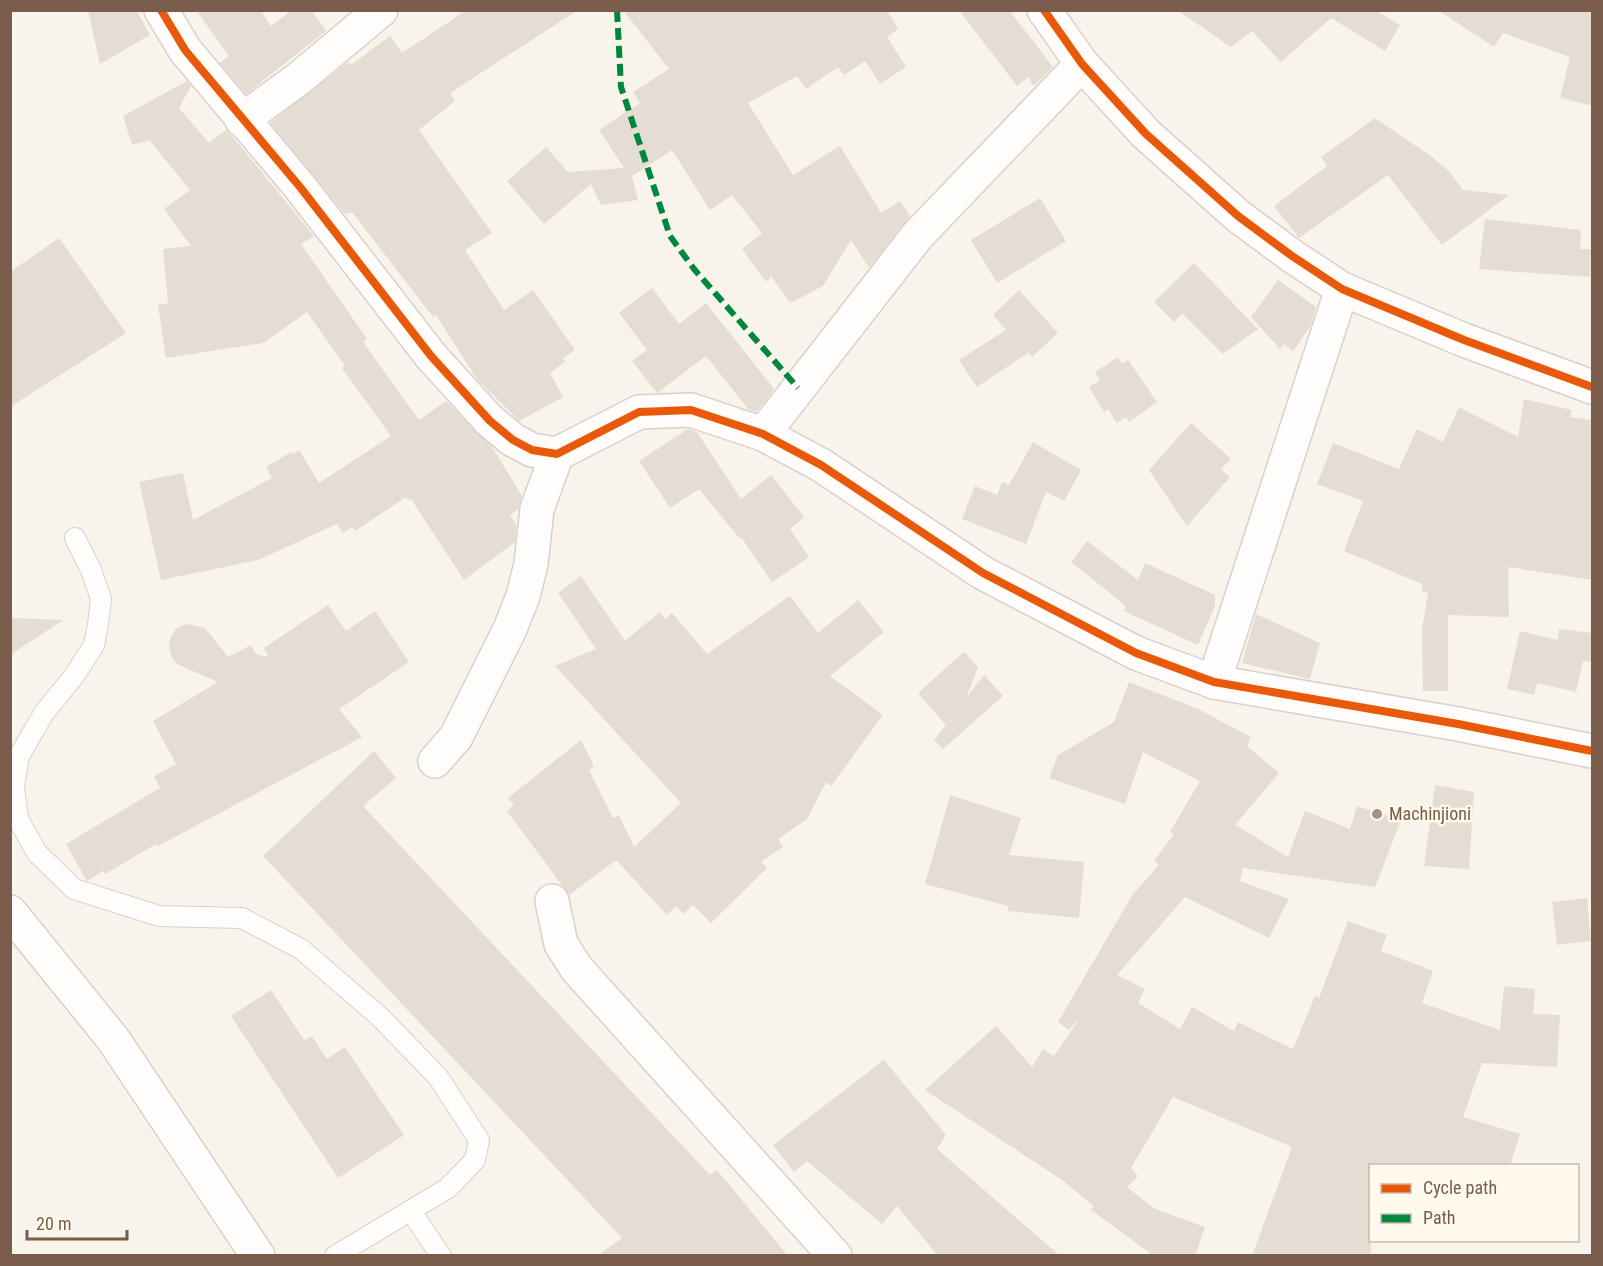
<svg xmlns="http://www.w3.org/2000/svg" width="1603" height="1266" viewBox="0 0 1603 1266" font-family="'Roboto Condensed',sans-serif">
<rect width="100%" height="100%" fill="#f8f4ec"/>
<!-- building -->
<g fill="#e5dcd3">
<path d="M88,10h48l14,25 -50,29z"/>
<path d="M196,10h64l11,16 21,-16h19l15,21 -80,63 -26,-31 9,-7z"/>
<path d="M467,10h111l-128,83 5,8 -36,29 73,103 -27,17 39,60 29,-20 42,60 -12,8 2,4 -15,11 13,24 -44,24 -42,-42 -41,-64 -3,2 -81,-105 -7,2 -75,-91 78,-61 3,3 39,-29 12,17z"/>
<path d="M623,10h264l11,19 -11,8 19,30 -26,17 -15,-23 -21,14 -6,-8 -32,22 -9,-13 -49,27 45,72 47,-29 41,67 19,-12 10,15 -41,52 -18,-28 -28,46 -33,17 -19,-27 -5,6 -24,-33 20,-16 -30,-38 -22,15 -38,-60 -40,26 6,24 -37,5 -10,-21 -47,40 -37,-43 39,-34 22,25 56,-4 -25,-38 41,-27 -7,-11 36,-23z"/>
<path d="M959,10h50l44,57 -19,19 -6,-9 -11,9z"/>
<path d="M1177,10h198l25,15 -15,26 -54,-33 -50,44 -29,-31 -21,16z"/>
<path d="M1438,10h155v96l-33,-8 10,-41 -67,-24 -9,14z"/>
<path d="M187,81l4,5 -12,22 30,35 17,-13 6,6 82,100 -13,8 66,95 -4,3 56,78 27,-19 46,46 30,49 -4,13 -8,6 6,10 -1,17 -51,38 -53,-81 -3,1 -2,-3 -51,34 -3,-4 -9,6 -6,-9 -79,36 -97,20 -22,-98 44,-9 10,47 79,-42 -6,-11 25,-15 2,2 6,-4 20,33 72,-47 -49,-68 3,-2 -38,-54 -44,31 -97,15 -8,-53 10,-2 -5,-54 28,-3 -27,-37 26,-19 -41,-50 -17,5 -9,-29z"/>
<path d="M1375,118l57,39 17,14 14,19 46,5 -67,50 -54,-70 -89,63 -25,-32 53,-40 -6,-9z"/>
<path d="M1040,198l26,43 -69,42 -26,-43z"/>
<path d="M1485,219l96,11 -1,19h11l-1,28 -111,-8z"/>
<path d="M59,238l67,95 -116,74v-135z"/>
<path d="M1194,263l64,66 -35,25 -41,-41 -8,9 -20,-20z"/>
<path d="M1278,280l38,27 -6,20 -17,24 -9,-7 -4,5 -29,-32z"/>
<path d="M652,288l27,36 27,-21 68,86 -15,20 -4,3 -7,-3 -42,-53 -49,37 -25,-32 15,-11 -28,-37z"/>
<path d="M1019,290l39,43 -26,24 -4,-4 -51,34 -18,-27 47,-30 -13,-15z"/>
<path d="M1118,357l4,7 6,-4 29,42 -28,20 -3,-5 -9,6 -9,-14 -4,3 -15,-25 11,-7 -5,-8z"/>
<path d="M1524,399l48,11 -2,7 23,3v160l-85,-13 1,50 -61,-2v76h-25l-1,-62 6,-36 -6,-1v-8l-78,-33 19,-50 -46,-17 16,-41 66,26 18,-40 26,13 16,-35 59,30z"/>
<path d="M1191,423l40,36 -10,10 9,8 -43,49 -38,-56z"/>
<path d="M688,429l9,3 44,67 30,-24 33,42 -14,12 19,28 -37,25 -31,-45 -1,2 -41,-50 -29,19 -31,-47z"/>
<path d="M1033,442l48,28 -17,31 -18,-9 -20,52 -64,-25 13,-33 22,9 5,-13 7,3z"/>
<path d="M1087,541l51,39 7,-17 70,32v11l-17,39 -74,-34 2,-5 -55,-44z"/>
<path d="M581,576l44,65 35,-29 5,7 7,-6 35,41 83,-58 28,37 40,-33 26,32 -54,44 53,39 -52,71 -5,-4 -19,37 -29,20 5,8 -22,15 6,6 -56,55 -18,-18 -10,9 -7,-8 -9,9 -51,-55 -47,35 -62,-84 7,-6 -6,-7 73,-58 13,26 -5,4 24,48 6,-3 15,32 47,-44 -126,-137 41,-17 -38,-56z"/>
<path d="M328,605l18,26 29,-20 34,51 -70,47 23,28 -204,109 -2,-2 -51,30 -2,-3 -16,10 -21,-37 94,-56 -6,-12 22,-12 -23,-43 65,-39 -41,-18 -6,-8 -2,-10 2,-10 6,-8 9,-4 19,4 23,29 23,-12 5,9 12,3 -4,-9z"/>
<path d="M1256,614l64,29 -10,36 -68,-16z"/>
<path d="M10,618l53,2 -53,35z"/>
<path d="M1559,629l34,4v29l-10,-1 -7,31 -39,-9 -3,12 -27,-6 13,-58 38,9z"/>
<path d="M964,652l14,15 -12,31 18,-23 19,21 -60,53 -9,-9 12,-15 -28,-32z"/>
<path d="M1129,682l69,27 53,28 -4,9 32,27 -44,52 53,32 17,-46 45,18 7,-23 44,14 -26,67 -132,-19 -3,13 49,18 -20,39 -84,-41 -68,78 28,14 -7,14 42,26 12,-22 42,24 4,-9 55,27 22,-53 4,2 29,-77 39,14 -6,16 52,20 -11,32 78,27 4,-44 31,3 -2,25 27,1 -3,52 -75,-4 -19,54 57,17 -10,32h-139v90h-119l40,-109 -119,-50 -42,71 7,8 -11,11 28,22 50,18 -10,29h-41l-63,-46 3,-4 -32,-26 -137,-90 71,-64 36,41 11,-18 11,7 27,-40 -12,14 -11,-8 75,-128 26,-29 -5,-4 20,-27 -4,-2 30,-51 -57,-29 -18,52 -76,-26 9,-23 56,-33z"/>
<path d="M374,751l22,27 -33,28 347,369 7,-5 71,86h-191l25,-18 -359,-382z"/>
<path d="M1435,785l39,7 -5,77 -45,-3z"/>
<path d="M950,795l71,23 -12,37 75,7 -5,56 -71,-7v-5l-83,-22z"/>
<path d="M1587,898l4,43 -34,4 -5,-43z"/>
<path d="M271,990l33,50 8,-4 15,23 18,-12 59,88 -66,43 -107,-162z"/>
<path d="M884,1060l62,75 -9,14 123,107h-122l-41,-50 -15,18 -75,-63 -13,11 -21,-27z"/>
</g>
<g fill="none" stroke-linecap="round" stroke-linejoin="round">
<!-- lane casing -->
<g stroke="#d7d1ca" stroke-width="22">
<g id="lane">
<path d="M75,538l16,32 10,29 -3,26 -4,20 -20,31 -30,37 -25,43 -5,31 4,32 19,34 37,36 85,27 83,2 59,31 79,68 58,60 41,63 -4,20 -27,28 -113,68"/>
<path d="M411,1211l30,45"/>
</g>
</g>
<!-- street casing -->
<g stroke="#d7d1ca" stroke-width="36">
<g id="street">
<path d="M161,10l24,40 115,137 131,169 59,65 23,19 19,10 25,4 82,-42 52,-2 72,24 58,31 162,108 153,80 78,29 244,42 134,27"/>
<path d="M1044,10l38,54 64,70 92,82 54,40 50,33 122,51 128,47"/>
<path d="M242,120l55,-40 84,-70"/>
<path d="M763,434l155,-199 164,-171"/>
<path d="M1214,682l128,-393"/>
<path d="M435,761l21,-24 54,-108 13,-33 8,-32 6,-55 20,-55"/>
<path d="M552,901l9,43 16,25 258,287"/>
</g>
</g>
<!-- secondary casing -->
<g stroke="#d8d0c8" stroke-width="36">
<path id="secondary" d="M10,912l103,127 145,217"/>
</g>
<!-- lane -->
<use href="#lane" stroke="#fefdfc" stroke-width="20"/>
<!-- street -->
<use href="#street" stroke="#fefdfc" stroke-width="33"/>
<!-- secondary -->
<use href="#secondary" stroke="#fefdfc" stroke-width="33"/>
<!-- quiet -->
<path stroke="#00873e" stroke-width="6" stroke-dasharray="12 6" stroke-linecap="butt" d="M617,10l4,77 49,149 24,33 104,119"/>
<!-- cycleway casing -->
<g stroke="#fff9ee" stroke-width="11">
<g id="cycleway">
<path d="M161,10l24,40 115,137 131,169 59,65 23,19 19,10 25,4 82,-42 52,-2 72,24 58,31 162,108 153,80 78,29 244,42 134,27"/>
<path d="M1044,10l38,54 64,70 92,82 54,40 50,33 122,51 128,47"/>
</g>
</g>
<!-- cycleway -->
<use href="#cycleway" stroke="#e8590c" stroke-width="8"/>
</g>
<!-- markers -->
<circle fill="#a59182" stroke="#fff9ee" stroke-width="2" cx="1377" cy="814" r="6"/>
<g text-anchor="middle" stroke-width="5" stroke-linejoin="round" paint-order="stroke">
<!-- poi labels -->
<g font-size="18" fill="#795c49" stroke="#fff9ee" text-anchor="start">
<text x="1389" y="820">Machinjioni</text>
</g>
</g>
<!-- border -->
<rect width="1603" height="1266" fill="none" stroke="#795c49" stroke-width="24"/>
<!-- legend -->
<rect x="1369" y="1164" width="210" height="78" fill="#fff9ee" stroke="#c9baac" stroke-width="1.5"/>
<rect x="1381" y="1184" width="30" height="9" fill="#e8590c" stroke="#c9baac" stroke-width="1.5"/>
<text x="1423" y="1194" font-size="18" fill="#795c49">Cycle path</text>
<rect x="1381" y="1214" width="30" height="9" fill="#00873e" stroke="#c9baac" stroke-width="1.5"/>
<text x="1423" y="1224" font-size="18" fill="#795c49">Path</text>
<!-- scale -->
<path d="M27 1230v9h100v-9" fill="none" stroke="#795c49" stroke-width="3"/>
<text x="36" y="1230" font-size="18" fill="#795c49" stroke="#fff9ee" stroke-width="4.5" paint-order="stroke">20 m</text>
</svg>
